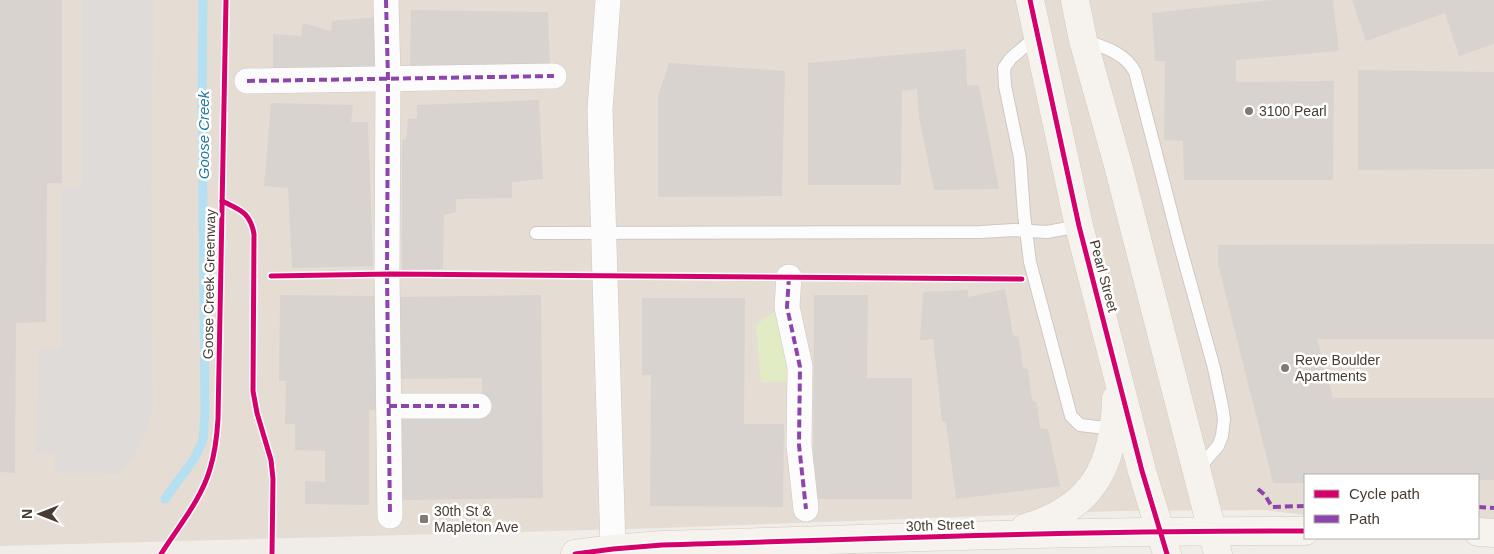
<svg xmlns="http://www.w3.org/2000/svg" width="1494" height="554" viewBox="0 0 1494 554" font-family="Helvetica,sans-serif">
<rect width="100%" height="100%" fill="#f0ece8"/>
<!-- residential -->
<path fill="#e5ddd4" d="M0,0h1494v536l-16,-2v-59h-173v40l-41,-5 -146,1 -456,17 -662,18z"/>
<!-- green -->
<path fill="#e1ecc5" d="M779,308l15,73 -33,1 -5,-57z"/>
<!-- parking -->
<path fill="#dfdbd8" d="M82,0h72l-3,189 2,220 -7,22 -10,21 -15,22 -67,-1 1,-19 -19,-1 2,-104h23v-162h21z"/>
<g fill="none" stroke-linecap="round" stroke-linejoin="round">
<!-- stream -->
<path stroke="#b4e0f2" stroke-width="9" d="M165,499l29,-40 9,-19 2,-27 -3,-310 1,-103"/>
</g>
<!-- building -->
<g fill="#d8d3cf">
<path d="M0,0h62v183h-15l-1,139 -30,1 -1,150 -15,-1z"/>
<path d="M1271,0h62l6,51 -103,9v22l98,-1 -1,99h-149l-1,-39 -19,-1 1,-79h-10l-3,-48z"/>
<path d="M1352,0h142v44l-35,12 -14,-43 -79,28z"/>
<path d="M411,10l137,2 2,54 -140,2z"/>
<path d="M378,17l5,50 -110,9v-42l28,2 2,-13 28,8 1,-10z"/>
<path d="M966,49l1,36 12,1 20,103 -65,1 -15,-72 -2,-29 -15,2 -1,94h-93v-122z"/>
<path d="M669,63l116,8 -3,125 -124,1v-101z"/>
<path d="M1358,70l136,2v97l-136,1z"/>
<path d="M539,100l4,79 -31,3v16l-56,1v13l-12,3 -1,54 -41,1v-131l4,1 2,-21 9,-1v-13z"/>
<path d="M271,103l82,2 -2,17h17l5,144 -81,2 -4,-80 -24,-2z"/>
<path d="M1494,244v95h-177l16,59h161v82h-16v-5h-173v8h-32l-55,-219v-19z"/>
<path d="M1005,289l8,46 6,2 4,31 5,1 4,31 5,3 3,25 8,1 12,57 -104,13 -10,-76 -4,-2 -9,-82 -13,1 3,-48 45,-2v7z"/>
<path d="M280,295l98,1 -1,114h-8v95l-64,-1v-23l20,1v-31l-30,-1v-26h-10l1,-43h-7z"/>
<path d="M541,295l2,203 -142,2 -1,-85 82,-1v-36l-83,1 -1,-82z"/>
<path d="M814,295h54l-1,83h45v121h-99z"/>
<path d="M642,298h103l-1,126h40l-1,83 -133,-1 1,-131h-9z"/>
</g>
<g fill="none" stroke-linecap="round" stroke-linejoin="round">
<!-- lane casing -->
<g stroke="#cdc8c4" stroke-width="14">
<g id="lane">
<path d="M1037,36l-26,22 -7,10 1,18 15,72 4,56 6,48 41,154 9,9 34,4"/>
<path d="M1083,40c20,7 42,12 52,32l44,170 35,126 8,38 2,13 -2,17 -4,10 -21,24"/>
<path d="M536,233l445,-1 33,-2 33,2 32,-6"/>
</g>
</g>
<!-- street casing -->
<g stroke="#cdc8c4" stroke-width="26">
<g id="street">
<path d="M386,0l2,79 -1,195 3,242"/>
<path d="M608,0l-8,109 13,440"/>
<path d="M247,81l307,-5"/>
<path d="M789,277l-2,30 13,60 -1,78 7,64"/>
<path d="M389,406h90"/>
</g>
</g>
<!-- secondary casing -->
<g stroke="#d1cabf" stroke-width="29">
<g id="secondary">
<path d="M1030,0l49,226 63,245 25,83"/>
<path d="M1075,0l8,40 35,125 100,389"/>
<path d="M1025,528c68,-20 89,-62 91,-129"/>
<path d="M1478,532l16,1"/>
<path d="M575,554l38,-5 49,-4c215,-6 429,-15 643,-14"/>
</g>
</g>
<!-- lane -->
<use href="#lane" stroke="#fdfcfc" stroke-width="12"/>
<!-- street -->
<use href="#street" stroke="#fdfcfc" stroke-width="25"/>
<!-- secondary -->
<use href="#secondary" stroke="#f6f3ee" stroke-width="28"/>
<!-- quiet -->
<g stroke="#8e44ad" stroke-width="4" stroke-dasharray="8 4" stroke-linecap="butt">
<path d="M386,0l2,79 -1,195 3,242"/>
<path d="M247,81l307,-5"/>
<path d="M789,277l-2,30 13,60 -1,78 7,64"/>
<path d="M389,406h90"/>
<path d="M1258,489l7,6 7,12 33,-1"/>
<path d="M1478,507l16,1"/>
</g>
<!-- cycleway casing -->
<g stroke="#fff" stroke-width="8">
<g id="cycleway">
<path d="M1030,0l49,226 63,245 25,83"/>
<path d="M222,201c18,9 28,11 32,33l-1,157 4,22 14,47 2,19 -1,75"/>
<path d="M271,276l120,-2 631,5"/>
<path d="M161,554c17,-27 40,-54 49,-85 5,-16 7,-33 8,-50l8,-419"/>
<path d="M575,554l38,-5 49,-4c215,-6 429,-15 643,-14"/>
</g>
</g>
<!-- cycleway -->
<use href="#cycleway" stroke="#d6006c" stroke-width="5"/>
</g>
<!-- markers -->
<g fill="#827a72" stroke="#fff" stroke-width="2">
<circle cx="1249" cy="111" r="5"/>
<circle cx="1285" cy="368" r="5"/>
<rect x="419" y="514" width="10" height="10" rx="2.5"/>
</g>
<g text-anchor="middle" stroke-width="5" stroke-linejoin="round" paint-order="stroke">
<!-- poi labels -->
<g font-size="14" fill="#463c33" stroke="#fff" text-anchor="start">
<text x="1259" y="116">3100 Pearl</text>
<text x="1295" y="365">Reve Boulder<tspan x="1295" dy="16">Apartments</tspan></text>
<text x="434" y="516">30th St &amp;<tspan x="434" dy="16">Mapleton Ave</tspan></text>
</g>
<!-- street labels -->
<g font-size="14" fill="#463c33" stroke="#fff">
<text transform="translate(1104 276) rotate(75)" y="5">Pearl Street</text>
<text transform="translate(209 284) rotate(-89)" y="5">Goose Creek Greenway</text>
<text transform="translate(940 525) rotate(-2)" y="5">30th Street</text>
</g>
<!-- water labels -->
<g font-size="15" font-style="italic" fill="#217aa1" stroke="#fff">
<text transform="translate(204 135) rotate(-90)" y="5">Goose Creek</text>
</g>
</g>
<!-- legend -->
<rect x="1304" y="474" width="175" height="65" fill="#ffffff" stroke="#b5b1ad"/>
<rect x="1314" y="490" width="25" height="8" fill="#d6006c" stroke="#b5b1ad"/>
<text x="1349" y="499" font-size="15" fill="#463c33">Cycle path</text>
<rect x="1314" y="515" width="25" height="8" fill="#8e44ad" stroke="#b5b1ad"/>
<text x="1349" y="524" font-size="15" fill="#463c33">Path</text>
<!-- north arrow -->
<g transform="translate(40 514) rotate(270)" stroke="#ffffff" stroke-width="4" paint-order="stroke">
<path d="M0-4L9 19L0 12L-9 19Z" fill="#463c33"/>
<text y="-8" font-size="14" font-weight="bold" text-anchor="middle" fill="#463c33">N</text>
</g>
</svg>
